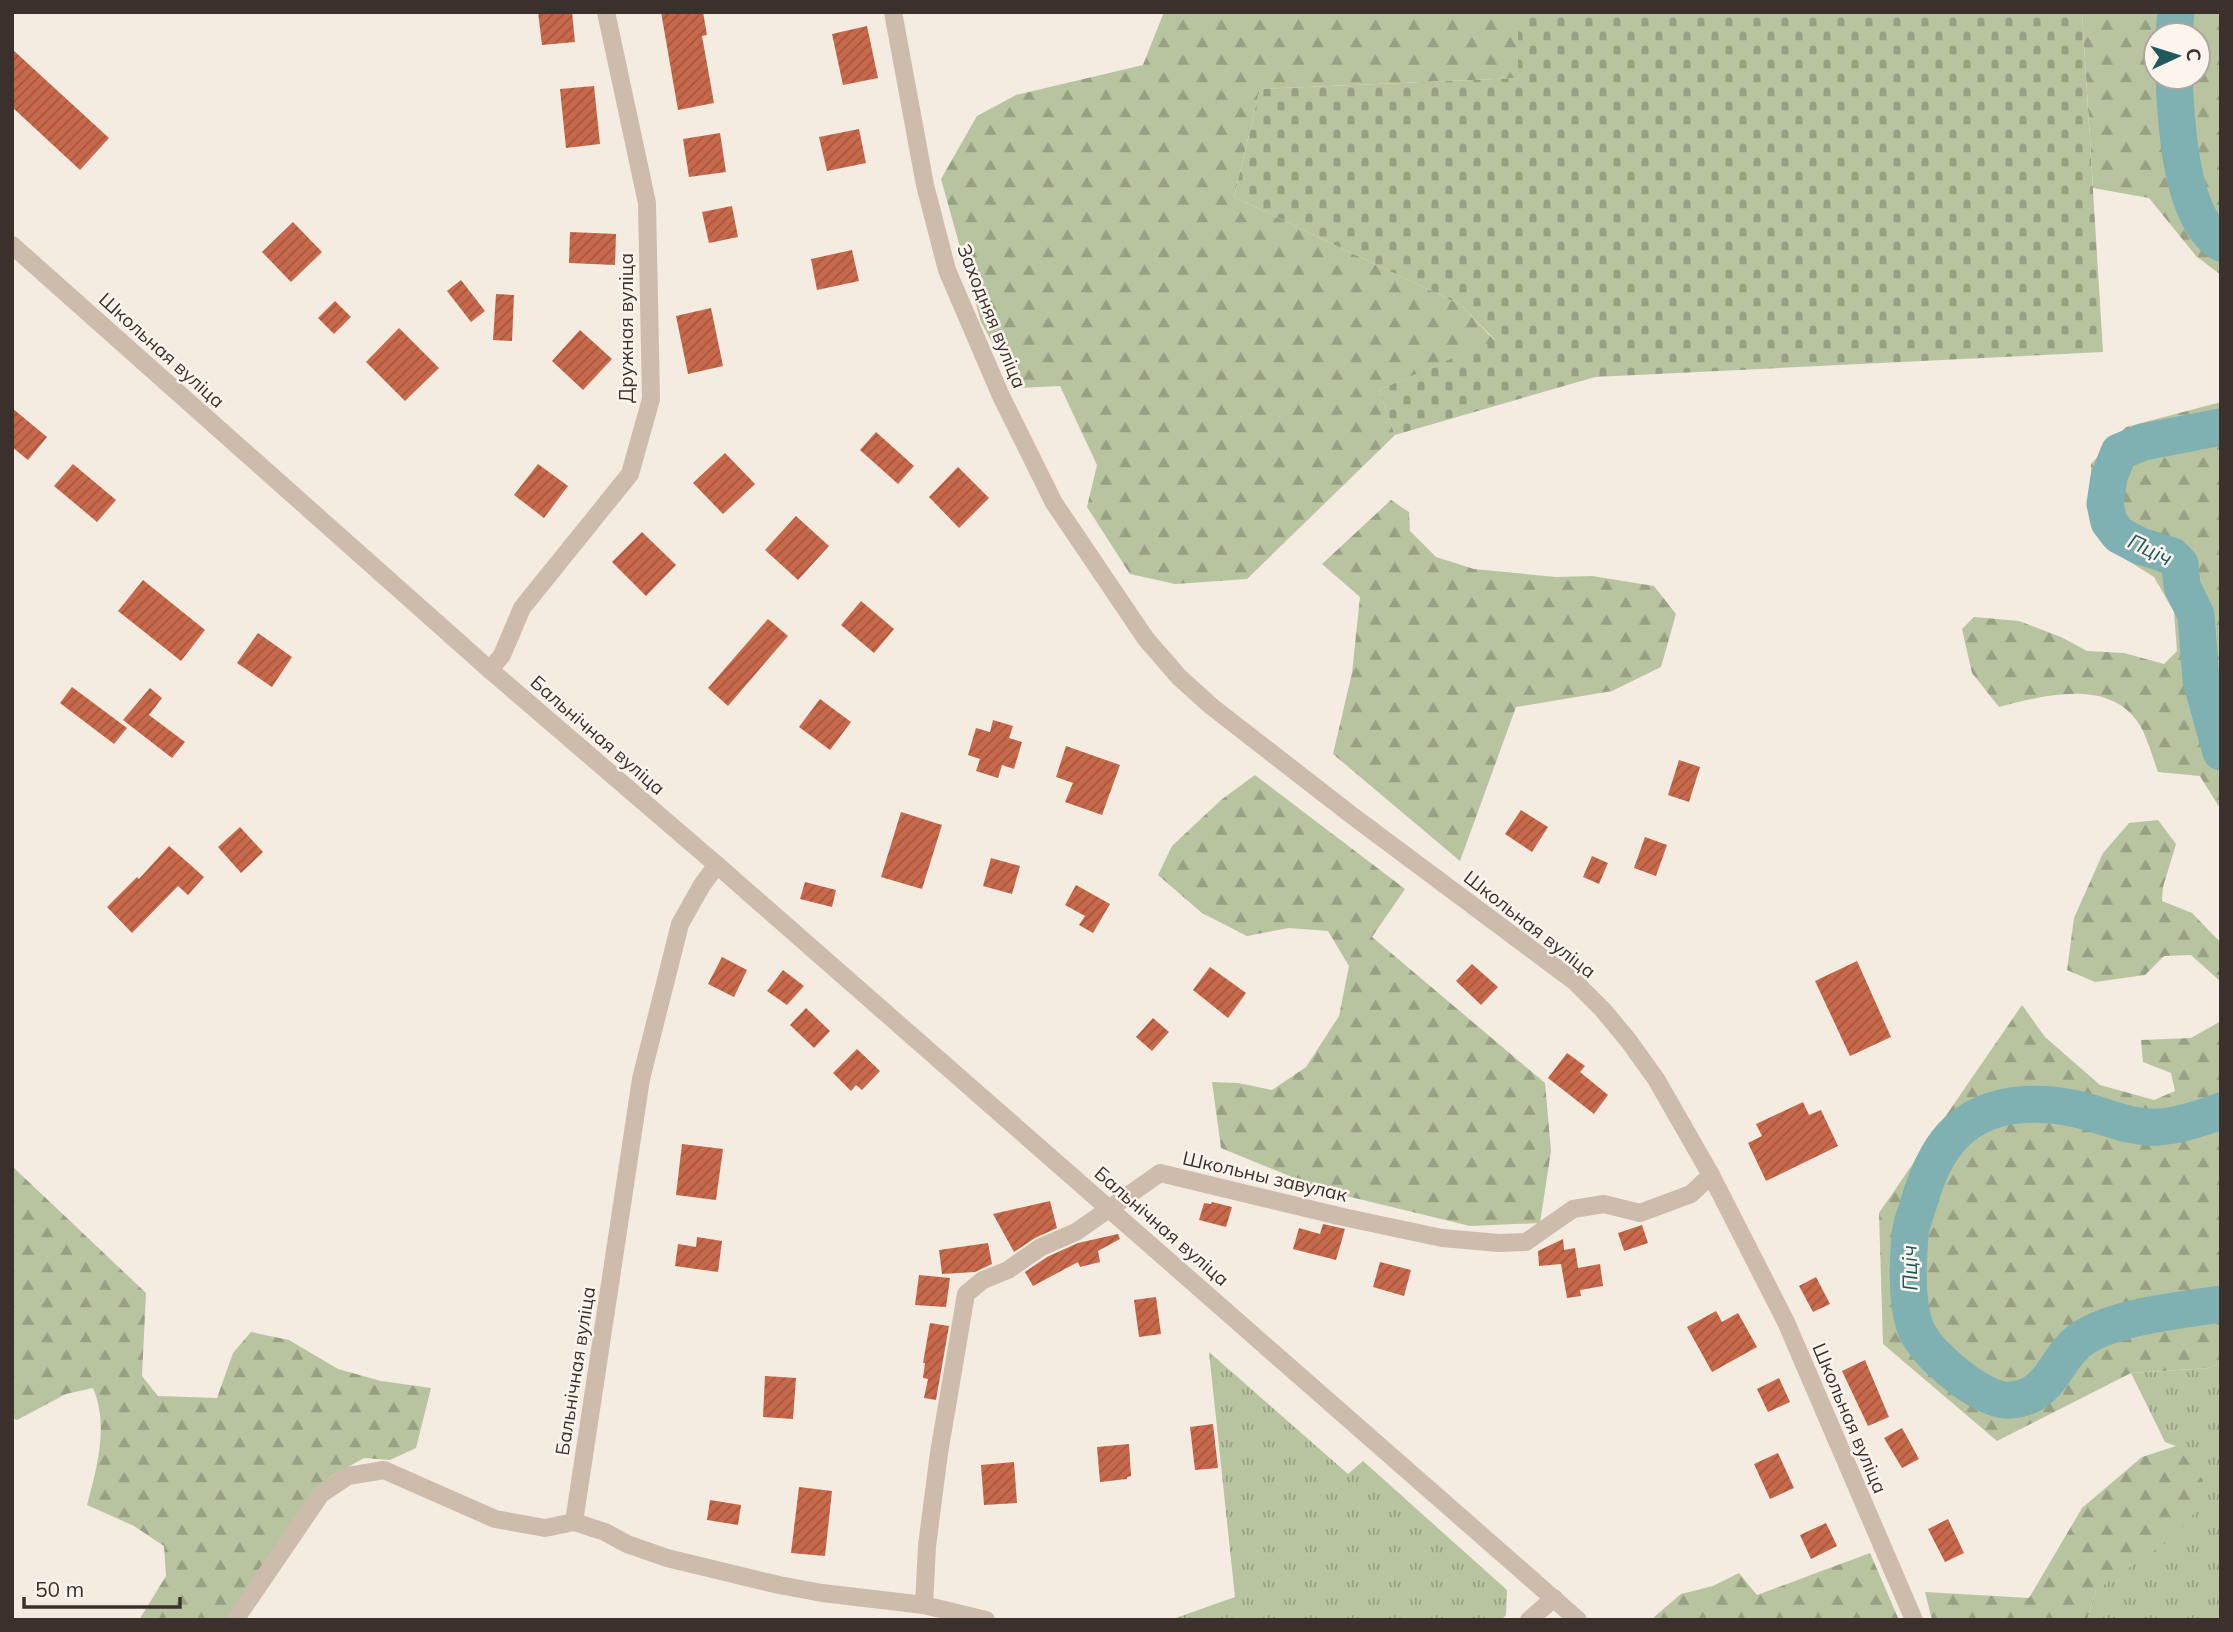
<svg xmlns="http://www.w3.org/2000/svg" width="2233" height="1632" viewBox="0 0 2233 1632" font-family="Mulish,sans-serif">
<defs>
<pattern id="grass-tufts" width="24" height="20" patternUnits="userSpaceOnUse" patternTransform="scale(1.75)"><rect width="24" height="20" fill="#b8c4a0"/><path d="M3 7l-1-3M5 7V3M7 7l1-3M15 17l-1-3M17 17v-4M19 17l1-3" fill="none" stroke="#97a083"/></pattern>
<pattern id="forest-firs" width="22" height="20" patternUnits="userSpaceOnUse" patternTransform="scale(1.75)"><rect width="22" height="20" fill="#b8c4a0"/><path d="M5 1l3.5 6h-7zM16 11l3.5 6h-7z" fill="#97a083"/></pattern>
<pattern id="cemetery-stones" width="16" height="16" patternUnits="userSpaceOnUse" patternTransform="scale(1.75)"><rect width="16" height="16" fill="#b8c4a0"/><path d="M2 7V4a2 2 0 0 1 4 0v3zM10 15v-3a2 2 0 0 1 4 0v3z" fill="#97a083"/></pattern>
<pattern id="building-hatch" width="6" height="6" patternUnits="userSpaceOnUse" patternTransform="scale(1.75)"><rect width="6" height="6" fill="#c8694b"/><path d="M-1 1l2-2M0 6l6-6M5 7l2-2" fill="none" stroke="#a4573f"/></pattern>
</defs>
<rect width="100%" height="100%" fill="#f4ebe1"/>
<!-- grass -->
<g fill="url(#grass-tufts)">
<path d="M1209,1352l139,122 15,-13 144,129 -1,25 -5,5h-331l65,-23z"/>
<path d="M2221,1363v257h-134l9,-30 80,-144 -11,-4 -34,-69 78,-5z"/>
</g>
<!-- forest -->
<g fill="url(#forest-firs)" fill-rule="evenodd">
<path d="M1164,12h354l1,66 -259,11 -26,108 227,108 34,36 -116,49 16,45 -148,144 -72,5 -45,-10 -43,-67 10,-42 -37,-79 -42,2 -37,-66 -40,-143 36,-63 39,-21 127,-30z"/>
<path d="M2082,12h139v263l-25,-19 -47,-58 -56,-10zM2156,35h42v42h-42z"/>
<path d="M2221,402v408l-21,-34 -42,-4c-5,-14 -9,-28 -15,-41 -27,-55 -98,-36 -144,-24l-27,-34 -10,-44 12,-12 45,4 42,16 26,14 37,2 40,11 13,-13 -3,-39 -20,-35 -29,-18 -34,-34v-61l35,-37z"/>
<path d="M1391,500l18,12 1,19 26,26 38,12 82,8 36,-1 62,10 22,28 -15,53 -49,24 -96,16 -56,154 -127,-107 19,-81 8,-76 -38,-33z"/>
<path d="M1255,775l150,114 -33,48 173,146 6,68 -11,72 -70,3 -144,-35 -105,-43 -9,-66 26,1 34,7 34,-23 33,-51 10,-50 -21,-35 -39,-3 -42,8 -45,-23 -44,-38 14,-29 49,-46z"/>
<path d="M2158,820l18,24 -13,43 -1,14 30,12 29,30v39l-30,-27 -27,1 -19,19 -50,7 -28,-12 7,-52 29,-65 26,-30z"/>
<path d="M2022,1005l23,32 55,48 54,15 21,-9 -4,-18 -28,-11 -2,-22 50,-2 30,-17v342l-12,5 -78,5 -134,68 -114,-97 -4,-131z"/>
<path d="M12,1166l134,127 -4,83 16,20 59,2 16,-45 18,-21 38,8 49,29 43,12 50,7 -15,60 -26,12 -26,-2 -34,19 -104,143h-87l27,-44 -2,-30 -30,-20 -47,-21c10,-37 22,-80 6,-117l-27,6 -49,26 -5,-2z"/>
<path d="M2176,1446l27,34 -1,24 -29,34 -77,52 -9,30h-155l-7,-28 104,6 53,-90 60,-51z"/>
<path d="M1870,1553l29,67h-244l-1,-3 27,-23 32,-8 26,-13 18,22z"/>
</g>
<!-- cemetery -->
<path fill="url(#cemetery-stones)" d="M1518,12h564l21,340 -508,25 -200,58 -16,-45 116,-50 -34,-35 -227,-108 26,-108 258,-11z"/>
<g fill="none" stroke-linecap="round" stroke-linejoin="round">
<!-- river -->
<g stroke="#7fb0b2" stroke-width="37">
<path d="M2174,35l2,-23"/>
<path d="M2174,77c2,45 6,140 47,166"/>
<path d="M2221,427l-78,15 -24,10 -10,25 -4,27 4,18 10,13 21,11 32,10 8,8 2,22 14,29 5,65 20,72"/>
<path d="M2221,1111c-19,7 -42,15 -62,16 -31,2 -57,-13 -87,-19 -29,-6 -66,-6 -93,8 -37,18 -52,57 -62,93 -3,8 -6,17 -7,26 -2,28 -4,62 4,89 9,28 57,67 85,75 9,3 23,0 31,-4 22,-10 30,-40 49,-54 30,-24 103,-31 142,-37"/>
</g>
</g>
<!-- building -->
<g fill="url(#building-hatch)">
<path d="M538,12h34l3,30 -33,3z"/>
<path d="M661,12h42l4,23 -5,1 12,67 -36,7z"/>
<path d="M867,26l11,52 -35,7 -11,-51z"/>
<path d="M12,49l97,89 -29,32 -68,-63z"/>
<path d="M594,86l6,58 -34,4 -6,-59z"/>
<path d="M859,129l7,34 -39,8 -8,-34z"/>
<path d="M720,133l6,39 -37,5 -6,-38z"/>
<path d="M732,206l6,31 -29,6 -7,-31z"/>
<path d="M293,222l29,30 -31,30 -29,-30z"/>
<path d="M570,232l46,2 -1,31 -46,-2z"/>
<path d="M852,250l7,31 -42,9 -6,-31z"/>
<path d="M461,280l24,31 -14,11 -24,-31z"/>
<path d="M496,294l18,1 -2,46 -19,-1z"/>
<path d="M335,301l16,16 -17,17 -16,-16z"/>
<path d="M711,308l12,58 -35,8 -12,-58z"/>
<path d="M399,328l40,40 -34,33 -39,-39z"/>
<path d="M580,330l32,29 -29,31 -31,-29z"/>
<path d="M12,408l35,29 -19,23 -16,-13z"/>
<path d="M876,432l38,34 -16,18 -38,-34z"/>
<path d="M725,453l30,31 -32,30 -30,-31z"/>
<path d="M73,464l43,36 -19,22 -43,-36z"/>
<path d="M538,464l30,22 -24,32 -30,-23z"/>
<path d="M958,467l31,31 -30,30 -30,-31z"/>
<path d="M796,516l33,30 -31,34 -33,-30z"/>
<path d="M642,532l34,33 -30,31 -34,-34z"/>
<path d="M143,580l62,50 -24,31 -63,-50z"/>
<path d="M861,601l33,28 -20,24 -33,-28z"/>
<path d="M768,619l20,17 -60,70 -20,-18z"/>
<path d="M258,633l34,24 -20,30 -35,-24z"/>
<path d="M72,687l55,41 -13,16 -54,-41z"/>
<path d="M150,688l12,10 -13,17 36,27 -13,16 -49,-38z"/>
<path d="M820,699l31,23 -21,28 -31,-23z"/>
<path d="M993,720l20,6 -4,12 13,4 -8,27 -12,-4 -4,13 -22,-7 4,-12 -12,-4 8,-27 14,4z"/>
<path d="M1066,746l54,19 -18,50 -37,-13 8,-19 -17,-6z"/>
<path d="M1679,760l21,7 -11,35 -21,-7z"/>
<path d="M1521,810l27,17 -16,25 -27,-18z"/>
<path d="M901,812l41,13 -20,64 -41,-12z"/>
<path d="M240,827l23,25 -22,21 -23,-26z"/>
<path d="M1645,837l22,8 -11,31 -22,-8z"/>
<path d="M169,846l35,31 -16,18 -10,-9 -46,47 -25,-26 30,-30 2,2z"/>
<path d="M1592,856l16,7 -9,21 -16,-7z"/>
<path d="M991,858l29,8 -8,28 -29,-8z"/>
<path d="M805,882l31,8 -4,17 -32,-8z"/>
<path d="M1076,885l34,19 -17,29 -14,-8 6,-9 -20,-11z"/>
<path d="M722,957l25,13 -13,27 -26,-13z"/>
<path d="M1857,961l34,76 -41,19 -35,-75z"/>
<path d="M1472,964l26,23 -17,18 -25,-24z"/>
<path d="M1210,967l36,26 -18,25 -35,-28z"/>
<path d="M783,970l21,16 -17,19 -20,-14z"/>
<path d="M806,1008l24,23 -16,17 -24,-23z"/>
<path d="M1153,1018l16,14 -17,19 -16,-14z"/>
<path d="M857,1049l23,22 -18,19 -6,-5 -5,6 -18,-18z"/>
<path d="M1567,1053l18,13 -5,6 28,23 -14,19 -46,-36z"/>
<path d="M1803,1102l6,13 12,-5 17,36 -72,35 -18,-38 14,-7 -6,-12z"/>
<path d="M682,1144l41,5 -7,51 -40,-5z"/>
<path d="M1050,1201l7,27 -22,10 -21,14 -21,-38z"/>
<path d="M1212,1202l20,5 -6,20 -27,-7 5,-17 7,1z"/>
<path d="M1323,1224l22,5 -9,31 -43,-11 6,-21 21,6z"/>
<path d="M1642,1225l6,18 -24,8 -6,-18z"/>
<path d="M1118,1234l2,5 -22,12 2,11 -20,5 -2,-5 -45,24 -8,-14 22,-15 31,-14z"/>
<path d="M697,1237l25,4 -4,31 -43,-6 3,-22 18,3z"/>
<path d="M1563,1239l1,11 11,-2 3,20 22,-4 3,22 -23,4 1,6 -14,2 -6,-34 -22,2 -1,-15z"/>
<path d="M988,1243l4,21 -17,8 -33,2 -3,-24z"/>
<path d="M1380,1262l31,8 -7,26 -31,-9z"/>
<path d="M919,1275l31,3 -4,29 -31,-2z"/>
<path d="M1816,1277l14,27 -17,8 -14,-26z"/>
<path d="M1156,1297l5,37 -22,3 -5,-37z"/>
<path d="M1716,1311l6,11 16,-9 19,34 -45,25 -25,-45z"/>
<path d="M930,1323l19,3 -13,74 -12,-2 4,-19 -5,-1 2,-15h-2z"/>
<path d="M1865,1360l24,57 -21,9 -26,-55z"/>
<path d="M765,1376l31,2 -3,41 -30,-2z"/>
<path d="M1779,1378l11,24 -22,10 -11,-23z"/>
<path d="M1213,1424l5,44 -23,2 -5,-43z"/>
<path d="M1902,1428l17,31 -17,9 -18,-30z"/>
<path d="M1129,1444l2,32 -4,1v2l-27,3 -3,-35z"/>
<path d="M1778,1453l16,35 -24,11 -16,-35z"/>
<path d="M1014,1462l3,41 -33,2 -3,-40z"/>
<path d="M799,1487l33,4 -7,65 -34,-3z"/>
<path d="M710,1500l31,5 -3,20 -31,-5z"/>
<path d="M1948,1519l16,34 -19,9 -17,-33z"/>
<path d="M1826,1523l11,23 -26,13 -11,-24z"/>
</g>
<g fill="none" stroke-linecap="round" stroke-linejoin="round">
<!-- minor -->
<g stroke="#cdbbac" stroke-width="18">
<path d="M893,12l32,173 22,85 54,126 53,107 92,136 33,38 32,29 143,111 220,164 29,29 25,30 28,39 55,96 75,147 128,298"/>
<path d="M490,670l12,-15 20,-47 108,-134 21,-75 -4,-196 -41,-191"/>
<path d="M574,1522l67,-443 39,-155 22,-39 15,-20"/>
<path d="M924,1605l3,-59 12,-93 27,-159 17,-14 25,-10 33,-23 35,-15 84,-59 183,44 99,21 57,5 27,-1 47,-33 31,-5 36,9 51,-19 20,-19"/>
<path d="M235,1620l86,-126 27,-18 36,-6 111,49 50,9 29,-6 31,10 22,12 40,14 112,27 43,8 102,12 62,15"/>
<path d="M1529,1620l25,-22"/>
</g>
<!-- tertiary -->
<path stroke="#cdbbac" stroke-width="18" d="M12,245l478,425 227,195 861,755"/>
</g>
<g text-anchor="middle" stroke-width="5" stroke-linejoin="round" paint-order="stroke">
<!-- street labels -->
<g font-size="19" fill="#3b302b" stroke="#fbf5ee">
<text transform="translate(992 316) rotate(68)" y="7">Заходняя вуліца</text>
<text transform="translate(626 328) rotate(-90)" y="7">Дружная вуліца</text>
<text transform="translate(162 350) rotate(42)" y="7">Школьная вуліца</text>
<text transform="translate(598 735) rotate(41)" y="7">Бальнічная вуліца</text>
<text transform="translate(1530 924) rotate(38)" y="7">Школьная вуліца</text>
<text transform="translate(1265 1176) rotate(13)" y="7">Школьны завулак</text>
<text transform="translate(1162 1226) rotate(41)" y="7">Бальнічная вуліца</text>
<text transform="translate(575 1371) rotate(-81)" y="7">Бальнічная вуліца</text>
<text transform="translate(1850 1418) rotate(67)" y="7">Школьная вуліца</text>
</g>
<!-- water labels -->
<g font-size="21" font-style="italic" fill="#1f5a5e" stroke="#fbf5ee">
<text transform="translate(2150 550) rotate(26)" y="7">Пціч</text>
<text transform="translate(1910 1268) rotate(-91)" y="7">Пціч</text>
</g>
</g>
<!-- border -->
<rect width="2233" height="1632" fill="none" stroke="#3b302b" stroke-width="28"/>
<!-- north arrow -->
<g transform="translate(2177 56) rotate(86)"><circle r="33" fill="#fbf5ee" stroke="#aea6a0" stroke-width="2"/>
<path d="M0-5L12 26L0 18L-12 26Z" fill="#1f5a5e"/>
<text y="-10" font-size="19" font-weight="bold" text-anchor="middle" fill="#3b302b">С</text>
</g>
<!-- scale -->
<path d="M24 1597v10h156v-10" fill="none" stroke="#3b302b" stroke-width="3.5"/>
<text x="35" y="1597" font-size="21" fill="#3b302b" stroke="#fbf5ee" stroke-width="5" paint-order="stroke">50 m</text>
</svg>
